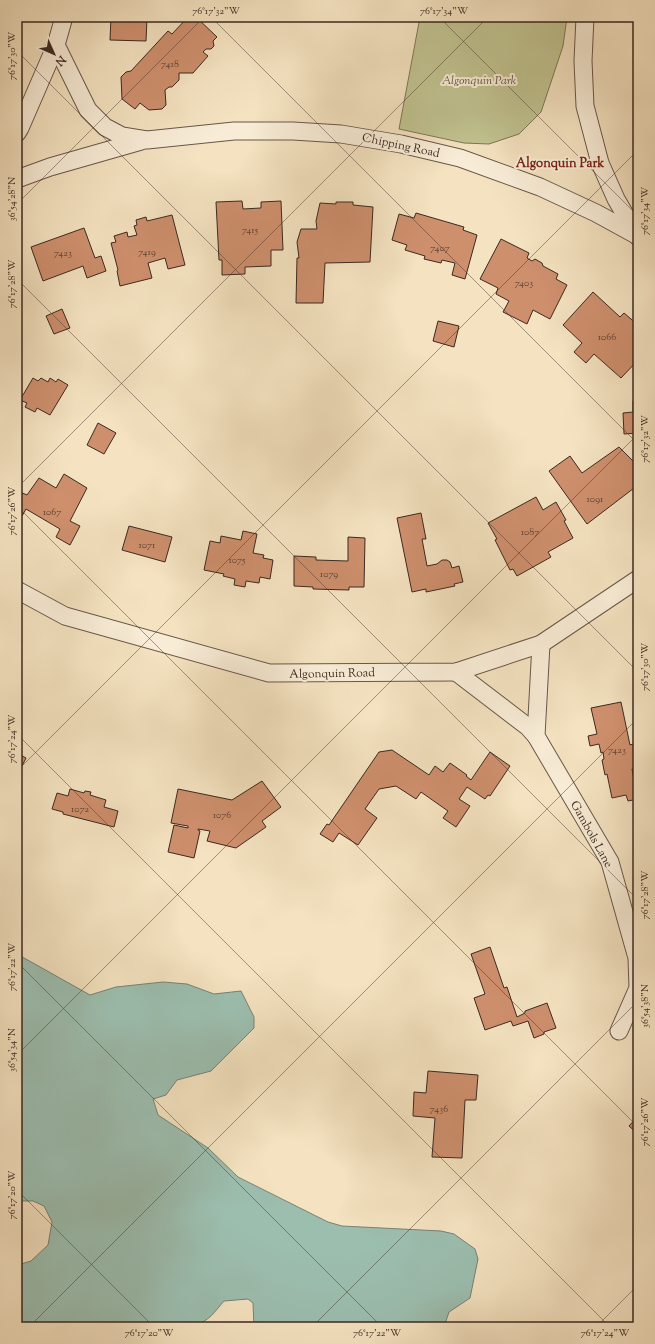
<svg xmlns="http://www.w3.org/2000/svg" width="655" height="1344" viewBox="0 0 655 1344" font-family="'Sorts Mill Goudy',serif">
<rect width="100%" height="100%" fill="#f4e2c0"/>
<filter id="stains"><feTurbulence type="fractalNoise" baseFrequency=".005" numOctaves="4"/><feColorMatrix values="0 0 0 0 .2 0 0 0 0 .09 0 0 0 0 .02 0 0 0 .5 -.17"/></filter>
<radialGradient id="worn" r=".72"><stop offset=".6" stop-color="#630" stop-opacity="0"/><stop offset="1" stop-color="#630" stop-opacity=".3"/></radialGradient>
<!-- green -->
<path fill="#c0c28f" stroke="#7e7658" d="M420,17h147l-4,29 -22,66 -22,22 -30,10 -25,-1 -65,-14z"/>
<!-- water -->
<path fill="#9cbeaf" stroke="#758276" d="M17,954l73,41 26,-8 47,-5 24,2 27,10 27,-3 13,26v11l-43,43 -34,9 -11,15 -13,4 5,16 50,33 30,29 90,45 14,4 99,5 13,3 21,15 3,10 -8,39 -21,14 -5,15h-190l-1,-24 -5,-4 -24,2c-9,10 -15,21 -30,24 -9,1 -12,-4 -21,2h-156v-55l4,-8 10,-3 17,-16 4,-23 -8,-16 -11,-5h-12l-4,3z"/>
<!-- building -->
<g fill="#ce8f6d" stroke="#3b2921">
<path d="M111,17l36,1 -1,23 -36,-1z"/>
<path d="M188,17h8l21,20 -4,4 1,5 -3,3h-5l-3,3 5,4 -15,17h-14v7l-7,7h-3l-4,3 1,15 -4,4 -13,1 -9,-7 -5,6 -13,-10 -1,-22 5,-5 5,-1 37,-40 4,3z"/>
<path d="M242,201l1,8 18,-1v-6l20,-1 2,49h-12v16l-26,1v7l-23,1v-15h-3l-3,-58z"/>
<path d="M336,202h17v3l20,2 -3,55 -45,1 -2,40h-27l1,-45h2l-2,-16 4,-13h16l-1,-8 4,-18 16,1z"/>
<path d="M416,213l48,14 -1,3 14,5 -12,44 -13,-4 3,-12 -13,-3 -1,3 -17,-4 1,-3 -20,-6 2,-5 -15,-5 7,-26 15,4z"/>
<path d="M172,215l13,50 -17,4 -3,-11 -17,5 4,15 -32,8 -3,-15 1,-1 -7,-27 5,-1 -2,-6 13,-4 1,5 9,-2 -3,-9 3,-1 -1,-5 10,-3 1,4z"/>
<path d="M84,228l11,30 6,-2 5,15 -19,7 -4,-12 -40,15 -12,-34z"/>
<path d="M501,239l28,14 -2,5 5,3 3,-2 7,4 1,3 15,8 -2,5 11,6 -17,34 -17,-9 -6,14 -24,-12 6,-11 -13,-7 2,-6 -18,-9z"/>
<path d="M17,278l4,5 -4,3z"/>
<path d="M593,292l27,25 4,-4 14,12v35l-17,18 -27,-24 -8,9 -12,-11 8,-9 -19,-18z"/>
<path d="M17,303l4,4 -3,3 -1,4z"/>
<path d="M62,309l8,19 -16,6 -8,-18z"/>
<path d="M438,321l21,5 -5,21 -21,-6z"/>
<path d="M33,378l5,3 3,-3 7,4 2,-4 6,4 2,-3 10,6 -18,30 -13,-7 -2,4 -10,-5 2,-4 -7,-3z"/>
<path d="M633,401h5v32l-14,1 -1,-21 10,-1z"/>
<path d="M98,423l18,10 -12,21 -17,-9z"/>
<path d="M619,447l19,19v19l-51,39 -38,-53 21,-15 12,17z"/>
<path d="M64,474l23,14 -17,33 10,5 -10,19 -14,-8 4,-8 -34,-20 -4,7 -5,-3v-17l3,-4 7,3 12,-17 17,10z"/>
<path d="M536,497l7,13 13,-8 10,18 -2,1 9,17 -25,14 3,5 -34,19 -4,-7 -3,1 -15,-30 2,-1 -9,-16z"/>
<path d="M421,513l5,26h-4l5,27 10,-2 5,-4h5l3,2 2,6 7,-2 4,16 -9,2 1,2 -29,6v-3l-14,3 -15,-74z"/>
<path d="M129,526l43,11 -7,25 -43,-12z"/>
<path d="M243,531l14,3 -4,19 11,2 -1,3 10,2 -3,19 -10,-2 -1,6 -13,-2 -1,6 -11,-2 1,-6 -12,-3 1,-2 -20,-4 6,-29 10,2 1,-7 20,4z"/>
<path d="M348,537l17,1 -1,49h-15v3l-36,-1v-2l-19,-1v-30l22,1v3l32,1z"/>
<path d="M621,702l9,43 3,-1 5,23v1l-6,1 6,30 -10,2 -2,-6 -14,3 -5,-24 -2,1 -3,-15 2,-1 -1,-7 -2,1 -2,-9 -9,2 -2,-10 9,-2 -6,-26z"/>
<path d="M392,750l37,25 6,-9 8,6 7,-9 17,12 -1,1 5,4 19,-28 20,14 -20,30 -2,-1 -3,4 -18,-12 -8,12 11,7 -14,21 -13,-9 5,-7 -27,-19 -5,7 -20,-13 -17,3 -14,20 12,9 -19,27 -19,-12 -6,9 -13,-8 7,-10 2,1 50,-73z"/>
<path d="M17,753l9,5 -9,18z"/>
<path d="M262,781l19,26 -19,14 4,6 -30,21 -29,-7 3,-10 -12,-2v1l2,1 -6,27 -26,-6 6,-27 14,3v-2l-17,-3 7,-34 54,11z"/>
<path d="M70,789l14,4 1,-2 6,1 -1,3 16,5 -2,7 14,4 -4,16 -51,-13v-2l-11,-3 5,-16 11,3z"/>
<path d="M490,947l14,41 3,-1 10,30 8,-4v-2l22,-8 9,25 -12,4v2l-10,4 -6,-17 -15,5 -2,-5 -26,9 -11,-32 11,-4 -14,-40z"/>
<path d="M428,1071l50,4 -2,25h-11l-3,58 -30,-1 3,-39 -22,-2 1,-24 12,1z"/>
<path d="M638,1116v18l-9,-8z"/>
</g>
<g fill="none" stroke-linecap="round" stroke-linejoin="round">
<!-- street casing -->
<g stroke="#695749" stroke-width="19">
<g id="street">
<path d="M585,17l-2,44 2,45 15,57 16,36 22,38"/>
<path d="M56,45l32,65 17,17 17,9 25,4 87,-9h59l48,3 60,10 59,14 80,29 56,26 42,23"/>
<path d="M17,133l3,-5 36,-83 8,-28"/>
<path d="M17,179l33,-12 91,-26"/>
<path d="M17,590l48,26 204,57 187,-1 85,-28 97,-65"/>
<path d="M541,644l-5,92 74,126 27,96 1,30 -19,43"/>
<path d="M456,672l72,55 8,9"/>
</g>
</g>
<!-- street -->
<use href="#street" stroke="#f8ecd6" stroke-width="17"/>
</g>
<!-- ticks -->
<path fill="none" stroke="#3b2921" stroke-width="1" stroke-opacity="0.45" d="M211,17l427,427M439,17l199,199M17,51l621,621M17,204l187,-187M17,279l621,621M17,488l471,-471M17,506l621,621M17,734l593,593M17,771l621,-621M17,962l365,365M17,1055l621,-621M17,1190l137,137M29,1327l609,-609M312,1327l326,-326M596,1327l42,-42"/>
<g text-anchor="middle" stroke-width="4" stroke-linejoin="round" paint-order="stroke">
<!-- number labels -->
<g font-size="10" fill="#604234">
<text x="170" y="67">7418</text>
<text x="250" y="233">7415</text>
<text x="440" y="251">7407</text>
<text x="147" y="255">7419</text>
<text x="63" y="256">7423</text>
<text x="524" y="286">7403</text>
<text x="607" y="340">1066</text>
<text x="595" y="502">1091</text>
<text x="52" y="515">1067</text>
<text x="530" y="535">1087</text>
<text x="147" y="548">1071</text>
<text x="237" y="563">1075</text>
<text x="329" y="577">1079</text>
<text x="617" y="753">7423</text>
<text x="80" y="812">1072</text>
<text x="222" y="818">1076</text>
<text x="439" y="1112">7436</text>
</g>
<!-- park labels -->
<g font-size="12" font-style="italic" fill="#5c4f3c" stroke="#f8ecd6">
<text x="479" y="84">Algonquin Park</text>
</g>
<!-- street labels -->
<g font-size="12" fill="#3b2921" stroke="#f8ecd6">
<text transform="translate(401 145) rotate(12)" y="4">Chipping Road</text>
<text transform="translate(332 673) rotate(-1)" y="4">Algonquin Road</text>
<text transform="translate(592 834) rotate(61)" y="4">Gambols Lane</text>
</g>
<!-- neighbourhood labels -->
<g font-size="13" font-weight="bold" fill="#7a1f14" stroke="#f8ecd6">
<text x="560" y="167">Algonquin Park</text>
</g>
</g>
<!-- margin -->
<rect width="655" height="1344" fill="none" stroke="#f4e2c0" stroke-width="44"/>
<!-- north arrow -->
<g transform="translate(54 54) rotate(135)" stroke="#f8ecd6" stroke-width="3" paint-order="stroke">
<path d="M0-3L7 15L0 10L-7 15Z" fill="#3b2921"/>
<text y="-6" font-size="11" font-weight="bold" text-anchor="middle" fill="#3b2921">N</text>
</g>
<rect x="22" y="22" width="611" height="1300" fill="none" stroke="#3b2921" stroke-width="1.5"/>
<g font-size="10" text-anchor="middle" fill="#3b2921">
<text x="216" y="14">76°17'32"W</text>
<text x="444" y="14">76°17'34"W</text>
<text transform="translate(11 56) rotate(-90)" y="4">76°17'30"W</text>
<text transform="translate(11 199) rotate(-90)" y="4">36°54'28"N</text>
<text transform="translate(644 211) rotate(-90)" y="4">76°17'34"W</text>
<text transform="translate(11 284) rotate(-90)" y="4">76°17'28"W</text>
<text transform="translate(644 439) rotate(-90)" y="4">76°17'32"W</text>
<text transform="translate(11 511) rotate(-90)" y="4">76°17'26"W</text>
<text transform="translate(644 667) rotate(-90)" y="4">76°17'30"W</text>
<text transform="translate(11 739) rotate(-90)" y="4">76°17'24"W</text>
<text transform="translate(644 895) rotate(-90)" y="4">76°17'28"W</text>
<text transform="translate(11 967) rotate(-90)" y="4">76°17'22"W</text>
<text transform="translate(644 1006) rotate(-90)" y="4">36°54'38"N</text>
<text transform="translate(11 1050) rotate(-90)" y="4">36°54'34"N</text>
<text transform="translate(644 1122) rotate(-90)" y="4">76°17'26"W</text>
<text transform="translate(11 1195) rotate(-90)" y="4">76°17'20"W</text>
<text x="149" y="1336">76°17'20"W</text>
<text x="377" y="1336">76°17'22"W</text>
<text x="605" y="1336">76°17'24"W</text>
</g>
<rect width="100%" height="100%" filter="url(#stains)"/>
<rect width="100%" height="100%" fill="url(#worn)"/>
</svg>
